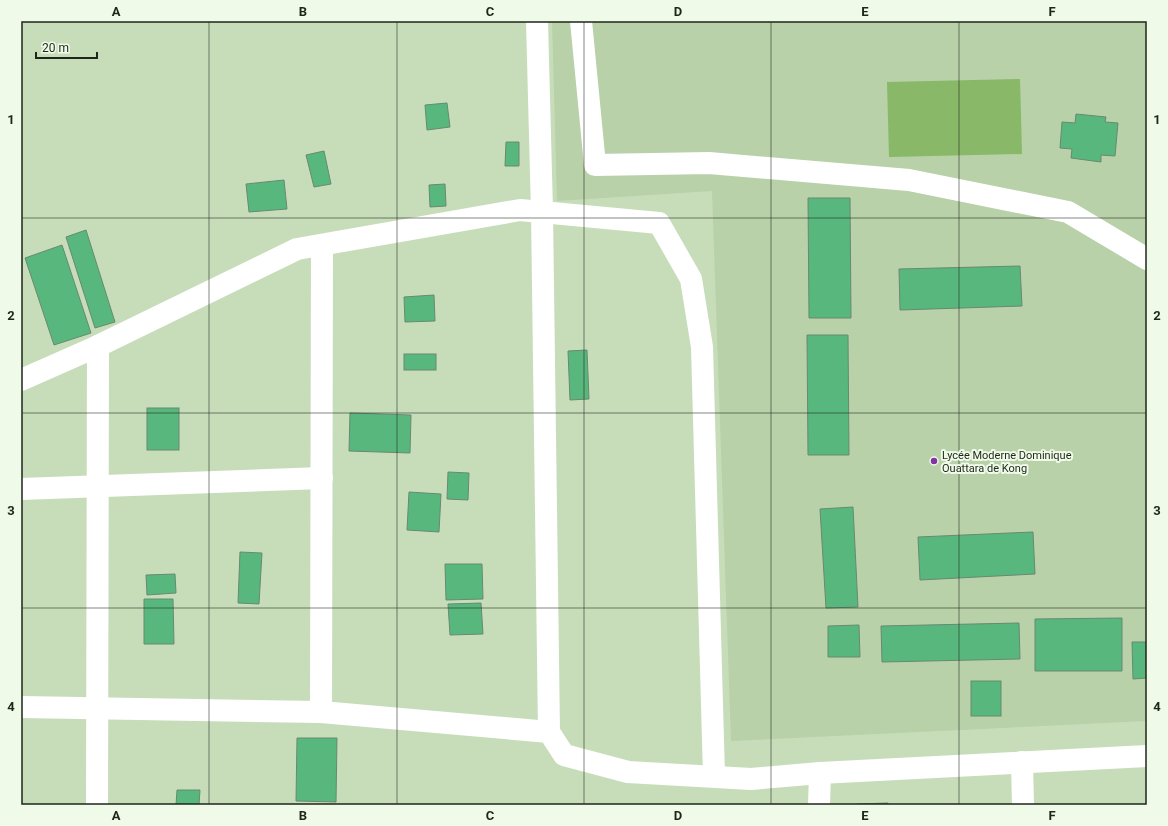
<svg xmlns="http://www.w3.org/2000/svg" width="1168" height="826" viewBox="0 0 1168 826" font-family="Roboto,sans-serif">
<rect width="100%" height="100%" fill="#c7ddba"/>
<!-- built -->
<path fill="#b8d1a9" d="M552,21h595v700l-416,20 -19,-550 -155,10z"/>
<!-- green -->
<path fill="#88b868" d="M1020,79l2,75 -133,3 -2,-75z"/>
<!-- building -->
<g fill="#58b77c" stroke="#688972">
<path d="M447,103l3,24 -23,3 -2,-25z"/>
<path d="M1076,114l30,3 -1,5 13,1 -3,33 -14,-1v7l-30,-4 1,-9 -12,-1 2,-26 13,1z"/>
<path d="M506,142h13v24h-14z"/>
<path d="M324,151l7,33 -17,3 -8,-32z"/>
<path d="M284,180l3,29 -38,3 -3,-28z"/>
<path d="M445,184l1,22 -16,1 -1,-22z"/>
<path d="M808,198h42l1,120h-42z"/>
<path d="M86,230l29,92 -20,6 -29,-91z"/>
<path d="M62,245l29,88 -37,12 -29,-87z"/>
<path d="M1020,266l2,40 -122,4 -1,-41z"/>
<path d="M434,295l1,26 -30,1 -1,-25z"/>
<path d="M807,335h41l1,120h-41z"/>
<path d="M587,350l2,49 -19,1 -2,-49z"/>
<rect x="404" y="354" width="32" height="16"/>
<rect x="147" y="408" width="32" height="42"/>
<path d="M350,413l61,2 -1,38 -61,-2z"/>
<path d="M448,472l21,1 -1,27 -21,-1z"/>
<path d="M409,492l32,2 -2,38 -32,-2z"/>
<path d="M853,507l5,100 -32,1 -6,-99z"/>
<path d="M1033,532l2,42 -115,6 -2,-43z"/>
<path d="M240,552l22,1 -3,51 -21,-1z"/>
<path d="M445,564h37l1,35 -37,1z"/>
<path d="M175,574l1,19 -29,2 -1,-20z"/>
<path d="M144,599h29l1,45h-30z"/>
<path d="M481,603l2,31 -33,1 -2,-31z"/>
<path d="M1122,618v53h-87v-52z"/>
<path d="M1019,623l1,36 -138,3 -1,-36z"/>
<path d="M859,625l1,32h-32v-31z"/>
<path d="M1132,642h15v36l-14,1z"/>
<rect x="971" y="681" width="30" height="35"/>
<path d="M297,738h40l-1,64 -40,-1z"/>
<path d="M177,790h23l-1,15h-23z"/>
<path d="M888,803v2h-31v-1z"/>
</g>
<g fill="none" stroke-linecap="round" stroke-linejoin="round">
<!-- minor -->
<g stroke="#fff" stroke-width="22">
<path d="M537,21l5,191 7,520"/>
<path d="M581,21l14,144 114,-2 200,17 159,32 79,47"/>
<path d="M21,380l77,-34 199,-97 223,-39 139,13 32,56 11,68 12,429"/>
<path d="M21,489l301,-11"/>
<path d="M21,707l300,5 228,20 15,23 64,17 123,7 69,-6 327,-17"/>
<path d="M321,712l1,-467"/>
<path d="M1022,762l1,43"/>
<path d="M97,805l1,-459"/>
<path d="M819,805l1,-32"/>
</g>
</g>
<!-- grid -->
<path fill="none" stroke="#1e2619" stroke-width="1" stroke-opacity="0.55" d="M209,21v784M397,21v784M584,21v784M771,21v784M959,21v784M21,218h1126M21,413h1126M21,608h1126"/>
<!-- markers -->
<circle fill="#8233a3" stroke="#effae8" stroke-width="1.5" cx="934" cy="461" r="4"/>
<g text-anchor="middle" stroke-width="4" stroke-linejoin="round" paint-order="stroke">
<!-- poi labels -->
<g font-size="11" fill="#1e2619" stroke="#effae8" text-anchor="start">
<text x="942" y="459">Lycée Moderne Dominique<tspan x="942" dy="13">Ouattara de Kong</tspan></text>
</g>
</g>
<!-- border -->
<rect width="1168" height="826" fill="none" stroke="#effae8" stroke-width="44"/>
<!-- scale -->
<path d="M36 52v6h61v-6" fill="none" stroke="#1e2619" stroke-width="2"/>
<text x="42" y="52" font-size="12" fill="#1e2619" stroke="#effae8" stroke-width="3" paint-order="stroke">20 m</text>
<rect x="22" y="22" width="1124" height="782" fill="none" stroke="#1e2619" stroke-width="1.5"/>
<g font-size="13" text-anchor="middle" font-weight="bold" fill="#1e2619">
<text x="116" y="16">A</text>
<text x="303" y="16">B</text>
<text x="490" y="16">C</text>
<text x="678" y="16">D</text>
<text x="865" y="16">E</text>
<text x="1052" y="16">F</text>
<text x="11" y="124">1</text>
<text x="1157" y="124">1</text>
<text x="11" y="320">2</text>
<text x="1157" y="320">2</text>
<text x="11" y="515">3</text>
<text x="1157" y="515">3</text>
<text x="11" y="711">4</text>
<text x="1157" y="711">4</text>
<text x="116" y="820">A</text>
<text x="303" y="820">B</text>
<text x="490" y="820">C</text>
<text x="678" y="820">D</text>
<text x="865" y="820">E</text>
<text x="1052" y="820">F</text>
</g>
</svg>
